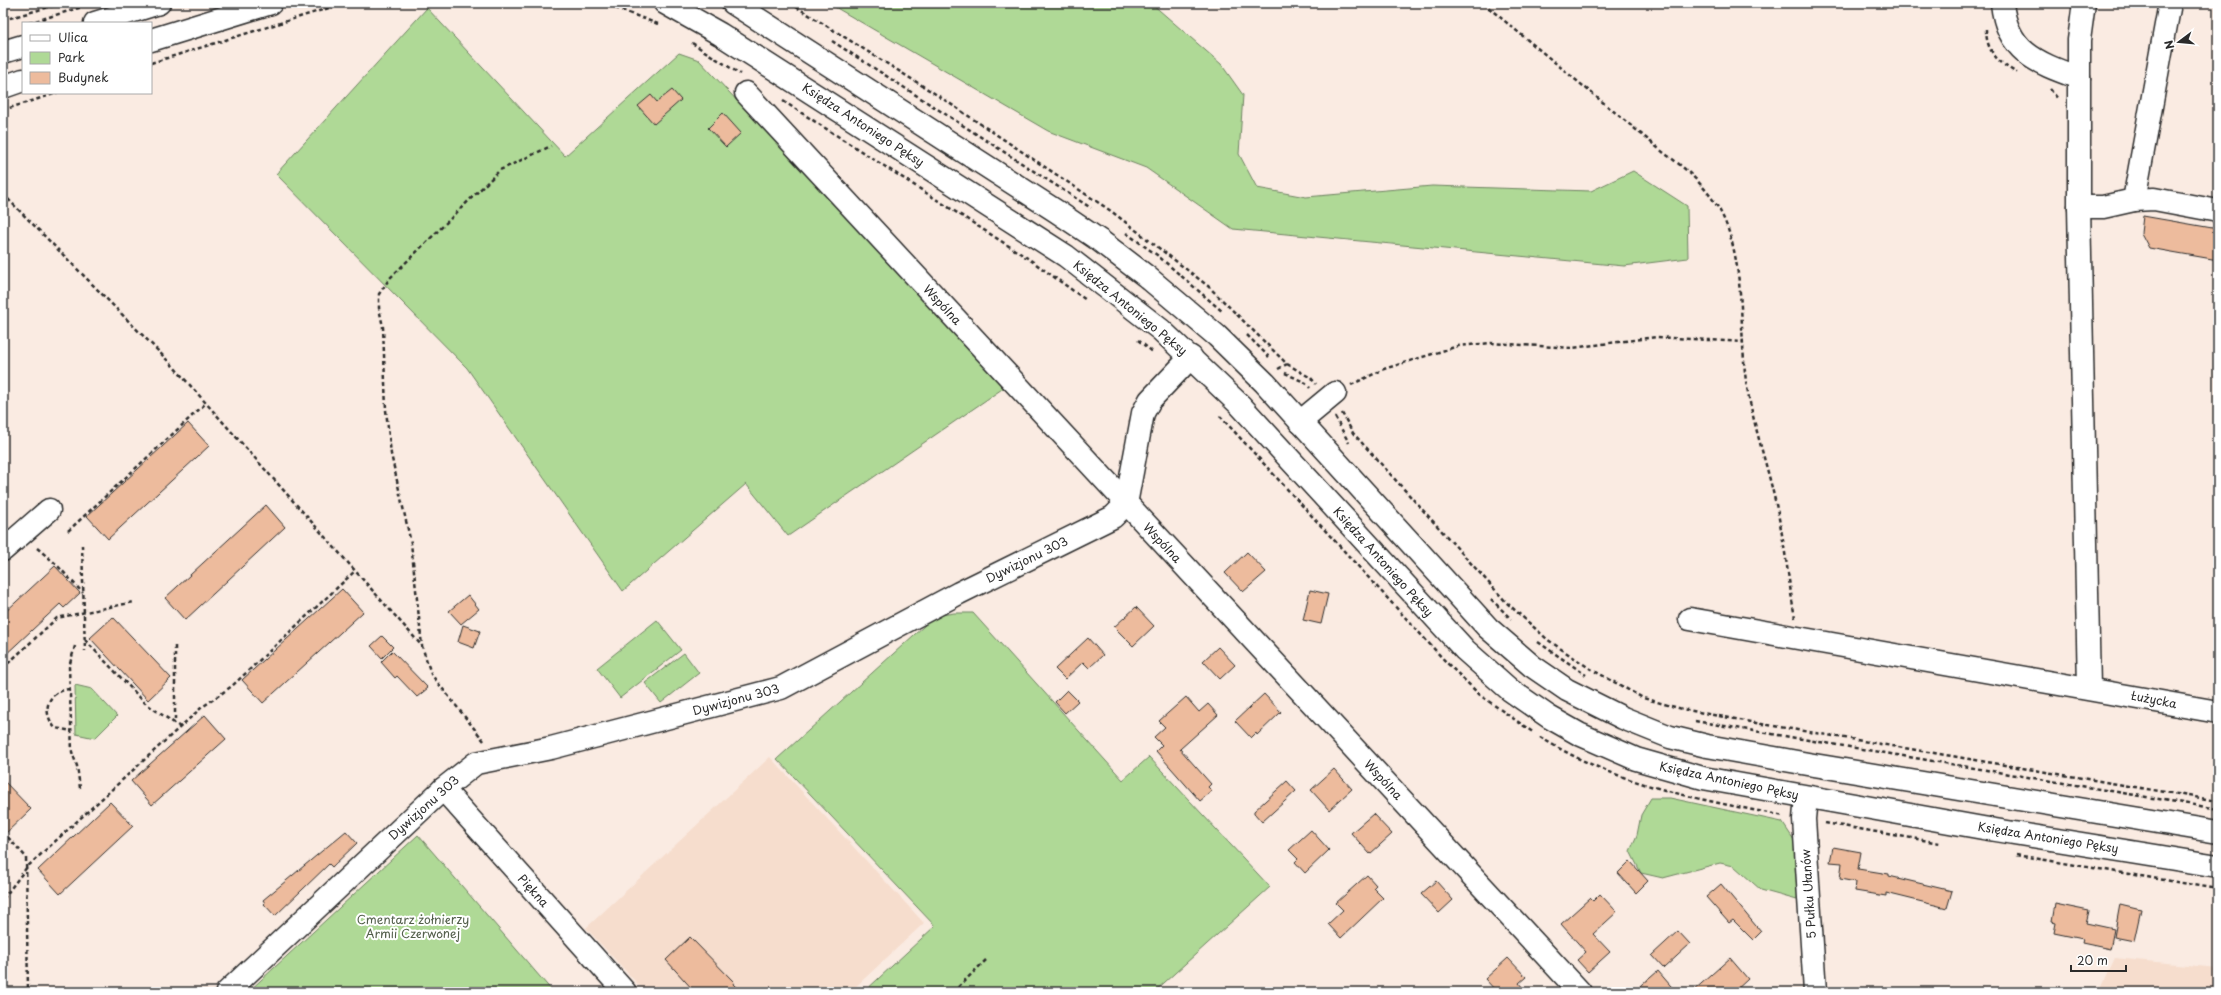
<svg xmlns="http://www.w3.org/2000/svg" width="2221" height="995" viewBox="0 0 2221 995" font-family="'Playpen Sans',sans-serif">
<rect width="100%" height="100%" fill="#faebe2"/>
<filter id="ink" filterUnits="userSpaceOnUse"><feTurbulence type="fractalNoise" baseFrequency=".025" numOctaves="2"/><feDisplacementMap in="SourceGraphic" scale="8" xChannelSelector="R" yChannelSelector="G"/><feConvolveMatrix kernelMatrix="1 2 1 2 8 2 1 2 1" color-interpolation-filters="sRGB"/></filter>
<g filter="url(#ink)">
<!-- built -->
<g fill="#f6ddcd">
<path d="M770,757l154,166 -74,69h-205l-59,-64z"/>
<path d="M2115,958l103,10v24h-119z"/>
</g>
<!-- green -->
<g fill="#afd996" stroke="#6d8260">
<path d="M828,3h323l70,61 22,31 -4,59 18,34 49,9 126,-11 159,5 42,-20 54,35 1,52 -64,8 -391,-37 -87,-61 -98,-37z"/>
<path d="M427,8l138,148 114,-103 20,7 306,327 -217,149 -42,-52 -123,107 -156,-223 -191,-194z"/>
<path d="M954,613h19l150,167 26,-23 121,130 -116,105h-290l71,-66 -158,-167 158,-143z"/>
<path d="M657,620l24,30 -61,48 -23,-30z"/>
<path d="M684,653l15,20 -38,30 -16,-20z"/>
<path d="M75,685l17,4 25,27 -22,22 -19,-4z"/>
<path d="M1651,798h19l112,24 18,27 1,43 -4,8 -36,-10 -27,-24 -14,-3 -57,15 -22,-5 -11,-22 7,-16 4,-20z"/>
<path d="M418,835l135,157h-305z"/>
</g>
<!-- building -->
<g fill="#edbb9d" stroke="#2b2b2b">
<path d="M672,90l9,10 -27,24 -16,-18 13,-11 6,7z"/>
<path d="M723,113l18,20 -15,14 -18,-19z"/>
<path d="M2143,216l75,13v31l-69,-12 -8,-15z"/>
<path d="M188,423l21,23 -101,93 -21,-23z"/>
<path d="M266,505l19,22 -100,93 -20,-22z"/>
<path d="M1247,552l19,20 -23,20 -18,-19z"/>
<path d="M55,566l25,27 -16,15 -4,-4 -57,53v-43z"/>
<path d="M342,589l21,23 -100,91 -21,-23z"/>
<path d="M1310,590l18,4 -7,30 -18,-4z"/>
<path d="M468,595l11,14 -18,15 -12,-13z"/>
<path d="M1136,607l18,19 -21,20 -19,-19z"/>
<path d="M113,617l58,61 -23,22 -58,-62z"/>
<path d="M463,625l17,6 -6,17 -16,-6z"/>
<path d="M382,636l11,11 -11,11 -11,-12z"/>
<path d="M1088,638l15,17 -14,13 -6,-6 -18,17 -10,-10z"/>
<path d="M1218,647l17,18 -15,14 -17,-18z"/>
<path d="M392,651l36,37 -11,9 -20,-21 -2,2 -14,-16z"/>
<path d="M1067,690l11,11 -13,12 -10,-11z"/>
<path d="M1264,694l17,18 -24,23 -1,-2 -5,5 -16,-17z"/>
<path d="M1186,697l13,15 9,-8 10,11 -38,34 31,35 -3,3 4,4 -12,10 -44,-50 6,-6 -8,-8 11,-10 -6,-6z"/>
<path d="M205,715l21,24 -74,66 -21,-24z"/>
<path d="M1334,769l18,20 -23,21 -18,-20z"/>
<path d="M3,780l28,29 -28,27z"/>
<path d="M1287,781l9,10 -34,31 -8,-9v-2z"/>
<path d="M110,802l23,24 -73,68 -22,-24z"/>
<path d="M1373,814l19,20 -22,20 -19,-21z"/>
<path d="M1311,830l18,20 -24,23 -10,-11 3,-3 -9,-9z"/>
<path d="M346,831l11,12 -25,24 -3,-3 -54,52 -11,-12 1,-1 -2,-3z"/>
<path d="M1833,847l28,5 -3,17 31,5v2l63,15 -5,17 -61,-15v3l-31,-5 1,-9 -16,-3 2,-16 -12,-1z"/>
<path d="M1630,861l18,20 -12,12 -18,-20z"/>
<path d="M1367,875l9,10 -3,3 10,10 -42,40 -13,-14 15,-14 -7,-7z"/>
<path d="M1436,881l17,19 -14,13 -18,-19z"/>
<path d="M1721,884l40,48 -8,8 -20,-20 -4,3 -23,-26z"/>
<path d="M1600,894l17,18 -24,22 17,18 -22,20 -11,-12 9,-8 -25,-28 29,-26 3,3z"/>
<path d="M2055,904l34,7 -3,12 28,6 -4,20 -28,-6 1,-4 -29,-6 2,-10 -4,-1z"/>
<path d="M2120,904l21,5 -7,32 -20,-4z"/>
<path d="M1678,931l12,13 -26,24 -12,-13z"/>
<path d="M690,937l44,45 -1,2 8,8h-46l-29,-32z"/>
<path d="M1508,958l18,19 -7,6 7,9h-29l-12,-13z"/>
<path d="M1730,958l18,21 -14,13h-42z"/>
<path d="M1658,971l18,21h-42z"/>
</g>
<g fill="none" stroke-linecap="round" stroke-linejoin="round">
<!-- minor casing -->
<g stroke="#2b2b2b" stroke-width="25">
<g id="minor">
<path d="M2002,3c5,50 36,60 77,75"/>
<path d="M746,93l834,899"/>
<path d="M2134,200l20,-1 64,12"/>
<path d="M2079,207v-167l5,-37"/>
<path d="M1300,422l35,-29"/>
<path d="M3,550l46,-40"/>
<path d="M1690,619l528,93"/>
<path d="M2089,688l-10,-481h24l31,-7 36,-197"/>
<path d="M443,789l182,203"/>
<path d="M1806,797l-2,22 11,173"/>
<path d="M227,992l216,-203 33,-26 75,-15 230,-60 178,-95 154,-76 13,-13 17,-91 7,-13 41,-43"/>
</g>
</g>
<!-- major casing -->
<g stroke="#2b2b2b" stroke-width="25">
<g id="major">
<path d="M665,3l55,31 346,222 95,74 79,75 225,245 45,40 39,27 30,17 57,25 67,19 280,50 235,38"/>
<path d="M733,3l323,208 43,29 47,36 71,60 48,47 223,245 44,38 35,24 56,28 47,19 37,9 101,18 410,68"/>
<path d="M95,23l64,-20"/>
<path d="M151,40l120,-37"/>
<path d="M3,52l20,-6"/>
<path d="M3,87l20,-7"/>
</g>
</g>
<!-- path -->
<g stroke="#2b2b2b" stroke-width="2.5" stroke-dasharray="4 3" stroke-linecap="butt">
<path d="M602,3l56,21"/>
<path d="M790,3l144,90 177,118 97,75 79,78 24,14 5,6"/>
<path d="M1483,3l181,150c22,15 41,33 55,56 27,49 20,118 27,172 6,39 19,77 28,115 10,40 14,82 21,122"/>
<path d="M3,20l60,-17"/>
<path d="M29,23l53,-16"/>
<path d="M1986,29c0,23 13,34 31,44"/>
<path d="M832,41l259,167"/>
<path d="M692,43l48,31"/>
<path d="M151,63l194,-60"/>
<path d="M2050,89l8,10"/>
<path d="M783,101l246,158 57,41"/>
<path d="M3,110l54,-17"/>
<path d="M3,194l170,172 249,280"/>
<path d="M1126,233l31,22 66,57"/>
<path d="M1247,335l22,22"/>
<path d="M1138,340l16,13"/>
<path d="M1278,369l9,-5"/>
<path d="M1285,373l21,10 4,5"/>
<path d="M1351,385l33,-16 74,-23 33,-3 81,5 84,-11 88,5"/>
<path d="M1342,413l11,20 154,170 41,37 41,28 54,30 39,11 74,14 462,78"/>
<path d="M1220,416l227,247 34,33 53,37"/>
<path d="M1335,417l14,26"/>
<path d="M68,531l138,-128"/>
<path d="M82,545l3,106"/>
<path d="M37,548l19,16 27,29"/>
<path d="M1491,599l20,20"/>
<path d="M85,640l60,63 35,24"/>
<path d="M1538,642l48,33"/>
<path d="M75,646l-6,21 3,85 5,14 3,22"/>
<path d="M175,646v77"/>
<path d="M3,668l54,-50 77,-16"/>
<path d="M70,689c-23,2 -29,22 -15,39l17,3"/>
<path d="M1695,721l523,88"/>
<path d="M1540,737c76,48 157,62 244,79"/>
<path d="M484,741l-53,-67 -9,-28 -11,-103 -20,-89 -5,-44 -3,-83 -4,-19v-14l11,-16 110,-108 51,-24"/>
<path d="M1825,823l115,20"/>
<path d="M3,832l23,25 2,135"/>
<path d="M2016,855l202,34"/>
<path d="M3,899l24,-32 174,-159 31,-22 123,-115"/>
<path d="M953,992l33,-32"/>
</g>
<!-- minor -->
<use href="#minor" stroke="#fff" stroke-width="22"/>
<!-- major -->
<use href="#major" stroke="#fff" stroke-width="22"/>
</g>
</g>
<g text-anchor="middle" stroke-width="4" stroke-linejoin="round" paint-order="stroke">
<!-- street labels -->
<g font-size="12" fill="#2b2b2b" stroke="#fff">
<text transform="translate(863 125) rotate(33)" y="4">Księdza Antoniego Pęksy</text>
<text transform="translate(942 305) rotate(47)" y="4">Wspólna</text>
<text transform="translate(1130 308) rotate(39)" y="4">Księdza Antoniego Pęksy</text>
<text transform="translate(1162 543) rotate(47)" y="4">Wspólna</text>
<text transform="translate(1027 560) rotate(-26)" y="4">Dywizjonu 303</text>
<text transform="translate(1383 562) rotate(48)" y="4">Księdza Antoniego Pęksy</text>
<text transform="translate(736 700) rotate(-15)" y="4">Dywizjonu 303</text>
<text transform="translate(2154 700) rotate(11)" y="4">Łużycka</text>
<text transform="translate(1383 780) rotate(47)" y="4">Wspólna</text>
<text transform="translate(1729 781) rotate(12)" y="4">Księdza Antoniego Pęksy</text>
<text transform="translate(424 808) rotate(-42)" y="4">Dywizjonu 303</text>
<text transform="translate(2048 838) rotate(9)" y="4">Księdza Antoniego Pęksy</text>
<text transform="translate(533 891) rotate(48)" y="4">Piękna</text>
<text transform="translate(1809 894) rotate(-94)" y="4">5 Pułku Ułanów</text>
</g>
<!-- park labels -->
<g font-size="12" fill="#535f4b" stroke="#fff">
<text x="413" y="924">Cmentarz żołnierzy<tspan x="413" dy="14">Armii Czerwonej</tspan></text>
</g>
</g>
<!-- margin -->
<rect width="2221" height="995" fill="none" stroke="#fff" stroke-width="16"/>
<rect x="8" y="8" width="2205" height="979" fill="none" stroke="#2b2b2b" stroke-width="1.5" filter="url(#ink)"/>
<!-- legend -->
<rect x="22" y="22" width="130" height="72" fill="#ffffff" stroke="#aaaaaa"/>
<rect x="30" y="35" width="20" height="6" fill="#ffffff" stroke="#aaaaaa"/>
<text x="58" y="42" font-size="12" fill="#2b2b2b">Ulica</text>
<rect x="30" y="52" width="20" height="12" fill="#afd996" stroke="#aaaaaa"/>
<text x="58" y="62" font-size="12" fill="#2b2b2b">Park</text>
<rect x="30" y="72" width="20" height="12" fill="#edbb9d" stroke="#aaaaaa"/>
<text x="58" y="82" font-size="12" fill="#2b2b2b">Budynek</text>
<!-- north arrow -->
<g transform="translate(2179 42) rotate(254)" stroke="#ffffff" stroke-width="3" paint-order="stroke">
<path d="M0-3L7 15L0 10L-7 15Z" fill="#2b2b2b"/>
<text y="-6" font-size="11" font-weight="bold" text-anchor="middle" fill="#2b2b2b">N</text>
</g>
<!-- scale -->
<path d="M2071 965v6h55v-6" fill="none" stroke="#2b2b2b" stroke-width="2"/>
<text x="2077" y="965" font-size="12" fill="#2b2b2b" stroke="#ffffff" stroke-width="3" paint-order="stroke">20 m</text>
</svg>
